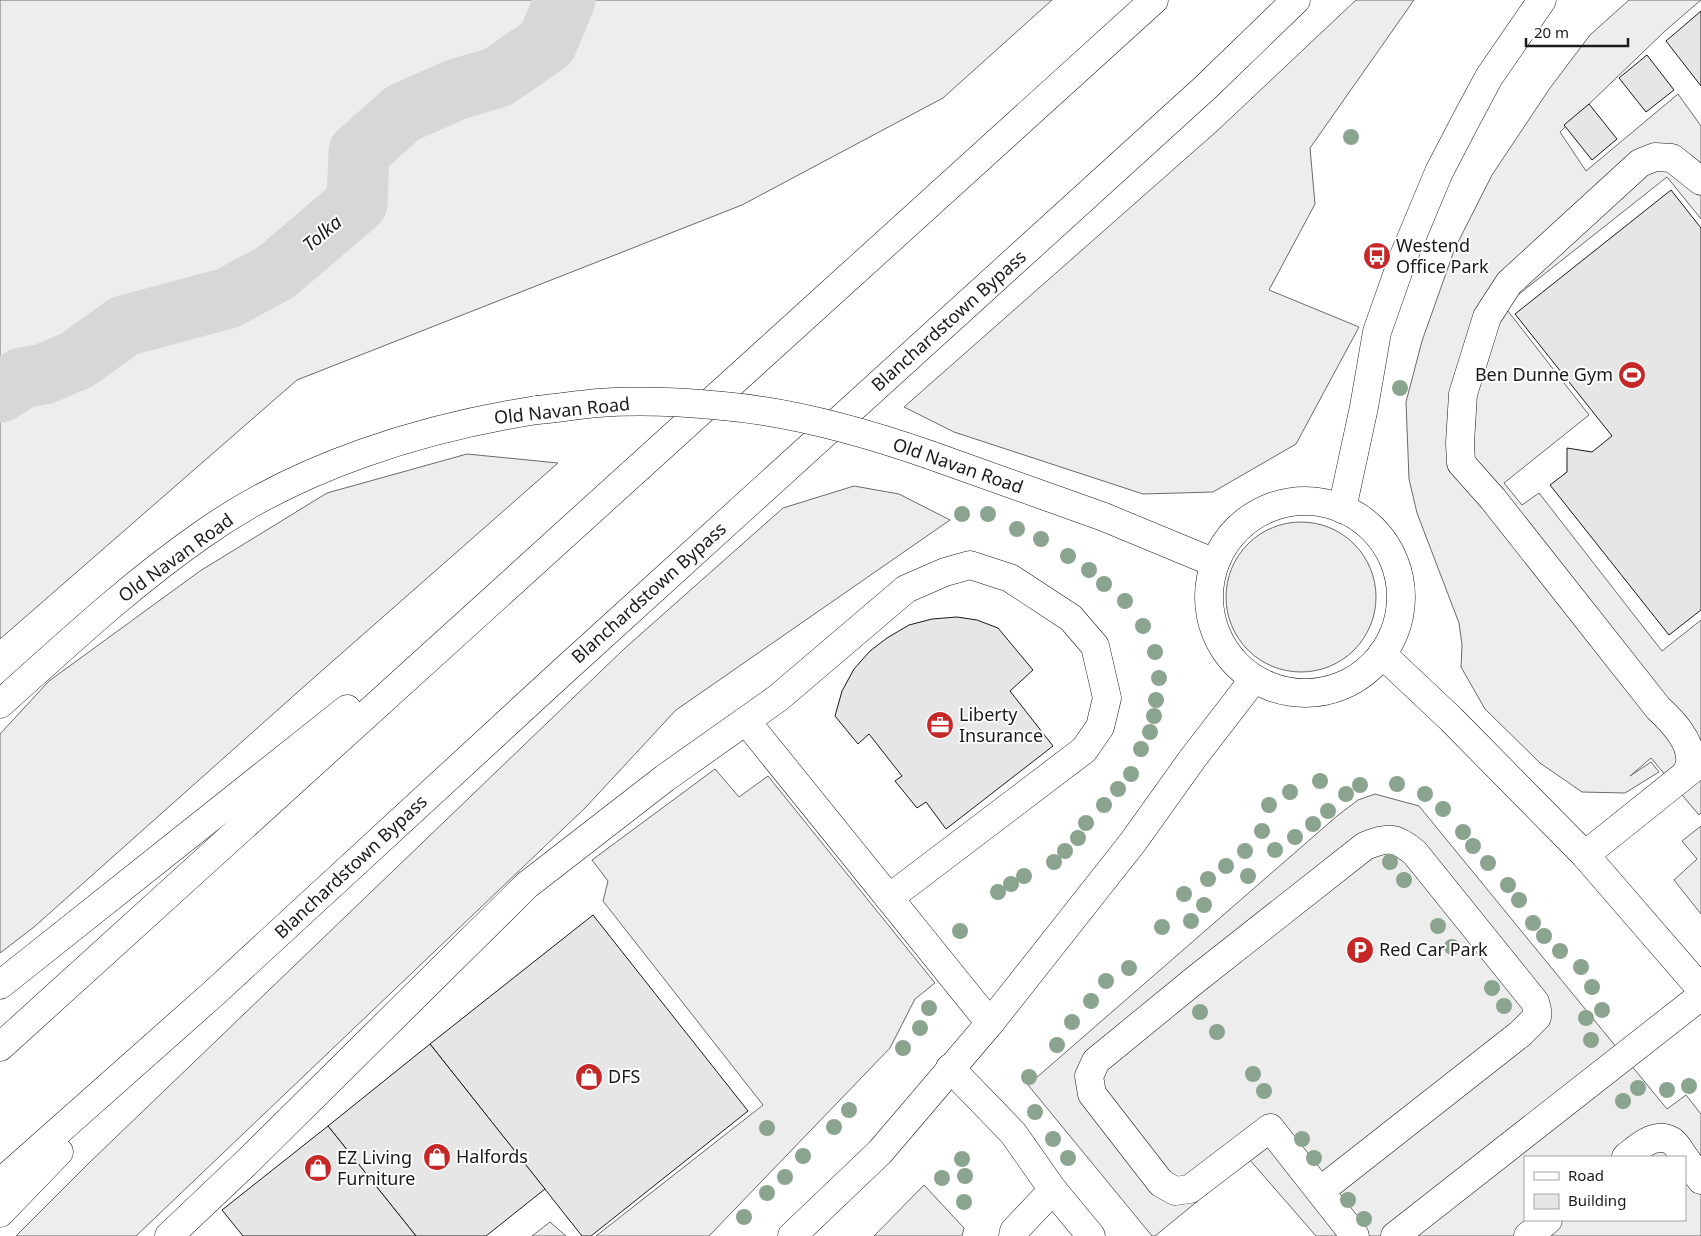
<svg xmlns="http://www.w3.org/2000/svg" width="1701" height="1236" viewBox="0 0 1701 1236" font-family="'Noto Sans',sans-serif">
<rect width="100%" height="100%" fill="#fff"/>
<!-- built -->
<g fill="#ededed" stroke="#6a6a6a" fill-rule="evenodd">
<path d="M0,0h1052l-109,98 -201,107 -445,175 -297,259z"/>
<path d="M1356,0h58l-104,148 5,56 -46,86 90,37 -63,117 -83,48 -70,2 -189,-62 -50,-25 313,-276z"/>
<path d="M1629,0h72l-35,30 -106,102 26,39 92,-77 23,32v93l-34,-42 -163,129 85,109 -85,68 18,22 17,-12 123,158 39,-31v193l-2,2 -48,-57 -21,18 21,-14 8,10 -34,21 -43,-1 -42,-29 -55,-54 -24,-42 1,-22 -3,-22 -42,-110 -8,-34 -3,-77 16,-61 33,-93 37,-73 58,-87 40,-53z"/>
<path d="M467,454l91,9 -249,219 -275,245 -34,26v-219l49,-53 151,-110 127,-78z"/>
<path d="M854,486l45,8 51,26 -274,190 -91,98 -449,428h-120l74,-74 534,-513 159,-141z"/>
<circle cx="1301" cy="597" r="75"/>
<path d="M715,769l24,28 29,-21 167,207 -20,16 -25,49 -181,188h-113l167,-131 -160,-204 5,-20 -16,-21z"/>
<path d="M1375,794l44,12 248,303 19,-14 15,19v122h-385l-67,-77 -94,77h-3l-124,-151 309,-269 21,-16zM1525,1157h160v63h-160z"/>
<path d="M1701,826v88l-27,-34 23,-21 -15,-18z"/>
<path d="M924,1185l40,43 -2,8h-88z"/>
<path d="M550,1222l16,14h-34z"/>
</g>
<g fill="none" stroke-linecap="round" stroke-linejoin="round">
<!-- river -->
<path stroke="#d7d7d7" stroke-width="61" d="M0,392l22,-14 22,-4 33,-14 47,-34 104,-28 48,-26 81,-69 2,-51 44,-39 52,-23 43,-13 49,-34 18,-43"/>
</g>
<!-- building -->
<g fill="#e6e6e6" stroke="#1a1a1a">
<path d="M1701,11v75l-35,-45z"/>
<path d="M1647,55l27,35 -28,22 -27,-34z"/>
<path d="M1589,104l28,35 -25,21 -28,-35z"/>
<path d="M1671,190l30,38v382l-32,25 -119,-150 17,-13v-24l25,4 20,-16 -97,-122z"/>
<path d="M957,617l20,3 21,8 35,42 -23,21 43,55 -107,83 -20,-27 -9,6 -22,-27 7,-5 -33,-42 -11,10 -23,-28 7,-25 12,-22 16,-18 17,-13 22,-13 23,-6z"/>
<path d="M593,915l155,196 -157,125h-9l-152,-192z"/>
<path d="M430,1044l115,145 -59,47h-70l-88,-110z"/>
<path d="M328,1126l88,110h-173l-21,-26z"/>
</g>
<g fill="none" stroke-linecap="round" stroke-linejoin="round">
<!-- minor casing -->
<g stroke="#1a1a1a" stroke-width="29">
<g id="minor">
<path d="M930,455l174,62 111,46"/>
<circle cx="1305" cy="597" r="96"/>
<path d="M1342,509l22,-102 13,-75 26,-74 36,-86 27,-52 23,-43 53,-77"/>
<path d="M1382,654l69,65 134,136 116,134"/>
<path d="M0,704c66,-59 131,-120 203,-170 96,-68 219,-106 334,-124"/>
<path d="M746,721l244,302"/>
<path d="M1686,773c2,-3 4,-8 4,-11 2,-21 -18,-41 -32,-54l-165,-209 -32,-36 -1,-20 3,-49 24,-77 22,-34 131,-120 15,-6 17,1 29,23"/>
<path d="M1585,855l116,-93"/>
<path d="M950,1068l63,65 40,57 38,46"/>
<path d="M1626,1157c13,-10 29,-26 46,-16 5,3 9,12 12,16"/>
<path d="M1685,1158l16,22"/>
<path d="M1320,1191l200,-157 17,-17v-7l-2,-8 -120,-149c-20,-17 -27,-16 -50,-7l-170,134 -99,81 -7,15 3,18 69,89 14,8 15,-2 80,-61 85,108"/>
<path d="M169,1236l78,-74 280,-277 138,-107 113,-80 128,-109 39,-17 25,-7 40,13 61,40 24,28 12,52 -7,29 -16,23 -195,148"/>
<path d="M792,1236l88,-84 110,-129 143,-181 60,-84 61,-79"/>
<path d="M1013,1236l1,-5 39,-41"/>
<path d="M1395,1236l306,-240"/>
<path d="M1528,1236l20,-16"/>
</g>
</g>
<!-- highway casing -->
<g stroke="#1a1a1a" stroke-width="29">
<g id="highway">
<path d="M0,985l347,-276"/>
<path d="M0,1047l1154,-1047"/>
<path d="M0,1183l214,-190 344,-317 648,-589 90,-87"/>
<path d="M0,1213l59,-61"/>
</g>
</g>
<!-- minor -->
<use href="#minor" stroke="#fff" stroke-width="28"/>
<!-- highway -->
<use href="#highway" stroke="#fff" stroke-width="28"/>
<!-- minor-bridge casing -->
<g stroke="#1a1a1a" stroke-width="29" stroke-linecap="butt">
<path id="minor-bridge" d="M537,410c20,-2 41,-5 61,-7 41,-3 84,-1 125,3 70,6 141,26 207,49"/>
</g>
<!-- minor-bridge -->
<use href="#minor-bridge" stroke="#fff" stroke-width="28"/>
</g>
<!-- trees -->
<g fill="#8aa48f">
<circle cx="1351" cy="137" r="8"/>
<circle cx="1400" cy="388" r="8"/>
<circle cx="962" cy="514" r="8"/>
<circle cx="988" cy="514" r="8"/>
<circle cx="1017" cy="529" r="8"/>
<circle cx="1041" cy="539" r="8"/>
<circle cx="1068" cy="556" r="8"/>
<circle cx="1089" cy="570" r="8"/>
<circle cx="1104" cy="584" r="8"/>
<circle cx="1125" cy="601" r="8"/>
<circle cx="1143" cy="626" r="8"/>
<circle cx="1155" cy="652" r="8"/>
<circle cx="1159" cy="678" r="8"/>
<circle cx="1156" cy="700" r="8"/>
<circle cx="1154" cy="716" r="8"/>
<circle cx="1150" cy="732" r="8"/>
<circle cx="1141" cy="749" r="8"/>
<circle cx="1131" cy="774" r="8"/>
<circle cx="1320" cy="781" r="8"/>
<circle cx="1397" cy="784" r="8"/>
<circle cx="1360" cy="785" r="8"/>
<circle cx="1118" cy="789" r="8"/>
<circle cx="1290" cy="792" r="8"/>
<circle cx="1346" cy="794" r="8"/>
<circle cx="1425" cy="794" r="8"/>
<circle cx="1104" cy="805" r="8"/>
<circle cx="1269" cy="805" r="8"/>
<circle cx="1443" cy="809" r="8"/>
<circle cx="1328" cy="811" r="8"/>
<circle cx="1086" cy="823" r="8"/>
<circle cx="1313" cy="824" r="8"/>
<circle cx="1262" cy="831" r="8"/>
<circle cx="1463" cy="832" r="8"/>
<circle cx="1295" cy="837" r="8"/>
<circle cx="1078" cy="838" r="8"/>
<circle cx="1473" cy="846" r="8"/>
<circle cx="1275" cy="850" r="8"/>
<circle cx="1065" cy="851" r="8"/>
<circle cx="1245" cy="851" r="8"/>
<circle cx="1054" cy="862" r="8"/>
<circle cx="1390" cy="862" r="8"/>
<circle cx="1488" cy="863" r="8"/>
<circle cx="1226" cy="866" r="8"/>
<circle cx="1024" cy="876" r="8"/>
<circle cx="1248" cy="876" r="8"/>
<circle cx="1208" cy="879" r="8"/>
<circle cx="1404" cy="880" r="8"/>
<circle cx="1011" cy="884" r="8"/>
<circle cx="1508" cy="885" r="8"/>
<circle cx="998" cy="892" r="8"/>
<circle cx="1184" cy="894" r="8"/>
<circle cx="1519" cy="900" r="8"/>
<circle cx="1204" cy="905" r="8"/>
<circle cx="1191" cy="921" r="8"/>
<circle cx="1533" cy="923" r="8"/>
<circle cx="1438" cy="926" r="8"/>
<circle cx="1162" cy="927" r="8"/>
<circle cx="960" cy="931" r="8"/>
<circle cx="1544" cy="936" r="8"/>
<circle cx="1452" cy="947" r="8"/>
<circle cx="1560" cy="951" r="8"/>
<circle cx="1581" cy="967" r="8"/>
<circle cx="1129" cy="968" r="8"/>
<circle cx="1106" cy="981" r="8"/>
<circle cx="1592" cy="987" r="8"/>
<circle cx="1492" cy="988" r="8"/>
<circle cx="1091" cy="1001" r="8"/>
<circle cx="1504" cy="1006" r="8"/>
<circle cx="929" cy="1008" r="8"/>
<circle cx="1602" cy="1010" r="8"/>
<circle cx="1200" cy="1012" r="8"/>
<circle cx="1586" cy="1018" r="8"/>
<circle cx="1072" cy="1022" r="8"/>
<circle cx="920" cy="1028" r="8"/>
<circle cx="1217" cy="1032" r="8"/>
<circle cx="1591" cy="1040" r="8"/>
<circle cx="1057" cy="1045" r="8"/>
<circle cx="903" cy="1048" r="8"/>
<circle cx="1253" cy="1074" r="8"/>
<circle cx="1029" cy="1077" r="8"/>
<circle cx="1689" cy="1086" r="8"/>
<circle cx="1638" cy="1088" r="8"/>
<circle cx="1667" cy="1090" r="8"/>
<circle cx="1264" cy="1091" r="8"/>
<circle cx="1623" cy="1101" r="8"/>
<circle cx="849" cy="1110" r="8"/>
<circle cx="1035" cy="1112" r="8"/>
<circle cx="834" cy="1127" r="8"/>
<circle cx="767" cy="1128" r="8"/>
<circle cx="1053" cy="1139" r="8"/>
<circle cx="1302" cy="1139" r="8"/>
<circle cx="803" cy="1156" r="8"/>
<circle cx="1068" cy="1158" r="8"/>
<circle cx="1314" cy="1158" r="8"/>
<circle cx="962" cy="1159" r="8"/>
<circle cx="965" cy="1176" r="8"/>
<circle cx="785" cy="1177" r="8"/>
<circle cx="942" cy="1178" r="8"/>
<circle cx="767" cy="1193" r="8"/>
<circle cx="1348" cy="1200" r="8"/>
<circle cx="964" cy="1202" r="8"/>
<circle cx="744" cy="1217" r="8"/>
<circle cx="1364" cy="1219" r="8"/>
</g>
<!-- icons -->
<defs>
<g id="bus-disc" transform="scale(1.4375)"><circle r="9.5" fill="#c62828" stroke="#fff"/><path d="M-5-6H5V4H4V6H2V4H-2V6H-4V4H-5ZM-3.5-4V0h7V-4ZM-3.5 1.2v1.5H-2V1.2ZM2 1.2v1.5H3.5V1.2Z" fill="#fff"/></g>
<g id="stadium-disc" transform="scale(1.4375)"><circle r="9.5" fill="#c62828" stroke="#fff"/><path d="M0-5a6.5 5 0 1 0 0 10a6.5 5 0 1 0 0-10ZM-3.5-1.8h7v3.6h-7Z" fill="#fff"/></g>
<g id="office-disc" transform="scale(1.4375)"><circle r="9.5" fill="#c62828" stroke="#fff"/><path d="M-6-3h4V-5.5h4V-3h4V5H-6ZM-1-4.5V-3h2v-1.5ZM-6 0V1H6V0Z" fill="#fff"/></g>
<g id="parking-disc" transform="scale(1.4375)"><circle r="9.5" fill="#c62828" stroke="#fff"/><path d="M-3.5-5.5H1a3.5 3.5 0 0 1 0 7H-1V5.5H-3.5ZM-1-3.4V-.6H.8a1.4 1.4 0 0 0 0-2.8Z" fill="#fff"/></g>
<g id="shop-disc" transform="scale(1.4375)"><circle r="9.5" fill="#c62828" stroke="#fff"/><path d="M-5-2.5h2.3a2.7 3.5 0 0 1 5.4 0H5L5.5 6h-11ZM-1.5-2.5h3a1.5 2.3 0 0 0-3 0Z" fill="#fff"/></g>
</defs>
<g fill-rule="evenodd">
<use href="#bus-disc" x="1377" y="256"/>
<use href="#stadium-disc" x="1632" y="375"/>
<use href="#office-disc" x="940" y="725"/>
<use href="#parking-disc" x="1360" y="950"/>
<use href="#shop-disc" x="589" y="1077"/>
<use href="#shop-disc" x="437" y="1157"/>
<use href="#shop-disc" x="318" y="1168"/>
</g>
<g text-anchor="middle" stroke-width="4" stroke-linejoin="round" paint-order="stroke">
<!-- poi labels -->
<g font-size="18" fill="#1a1a1a" stroke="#fff" text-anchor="start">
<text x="1396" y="252">Westend<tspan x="1396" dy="21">Office Park</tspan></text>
<text x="1613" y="381" text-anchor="end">Ben Dunne Gym</text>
<text x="959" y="721">Liberty<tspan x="959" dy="21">Insurance</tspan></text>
<text x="1379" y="956">Red Car Park</text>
<text x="608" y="1083">DFS</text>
<text x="456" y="1163">Halfords</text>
<text x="337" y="1164">EZ Living<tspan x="337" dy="21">Furniture</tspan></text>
</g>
<!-- street labels -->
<g font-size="18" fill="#1a1a1a" stroke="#fff">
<text transform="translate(949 321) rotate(-42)" y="6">Blanchardstown Bypass</text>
<text transform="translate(562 411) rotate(-6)" y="6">Old Navan Road</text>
<text transform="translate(958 466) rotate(19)" y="6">Old Navan Road</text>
<text transform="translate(176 558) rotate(-36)" y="6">Old Navan Road</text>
<text transform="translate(649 593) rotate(-42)" y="6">Blanchardstown Bypass</text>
<text transform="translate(351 867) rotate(-43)" y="6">Blanchardstown Bypass</text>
</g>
<!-- water labels -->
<g font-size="19" font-style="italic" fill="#1a1a1a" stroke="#fff">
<text transform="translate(322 233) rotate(-40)" y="7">Tolka</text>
</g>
</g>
<!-- legend -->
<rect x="1524" y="1156" width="162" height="65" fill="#ffffff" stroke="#a3a3a3"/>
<rect x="1534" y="1172" width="25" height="8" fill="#ffffff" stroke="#a3a3a3"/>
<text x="1568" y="1181" font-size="15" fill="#1a1a1a">Road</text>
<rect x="1534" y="1194" width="25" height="15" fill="#e6e6e6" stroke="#a3a3a3"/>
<text x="1568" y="1206" font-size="15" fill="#1a1a1a">Building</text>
<!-- scale -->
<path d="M1526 38v8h102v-8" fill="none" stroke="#1a1a1a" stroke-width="2.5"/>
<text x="1534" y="38" font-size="15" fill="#1a1a1a" stroke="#ffffff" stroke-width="4" paint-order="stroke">20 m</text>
</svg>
